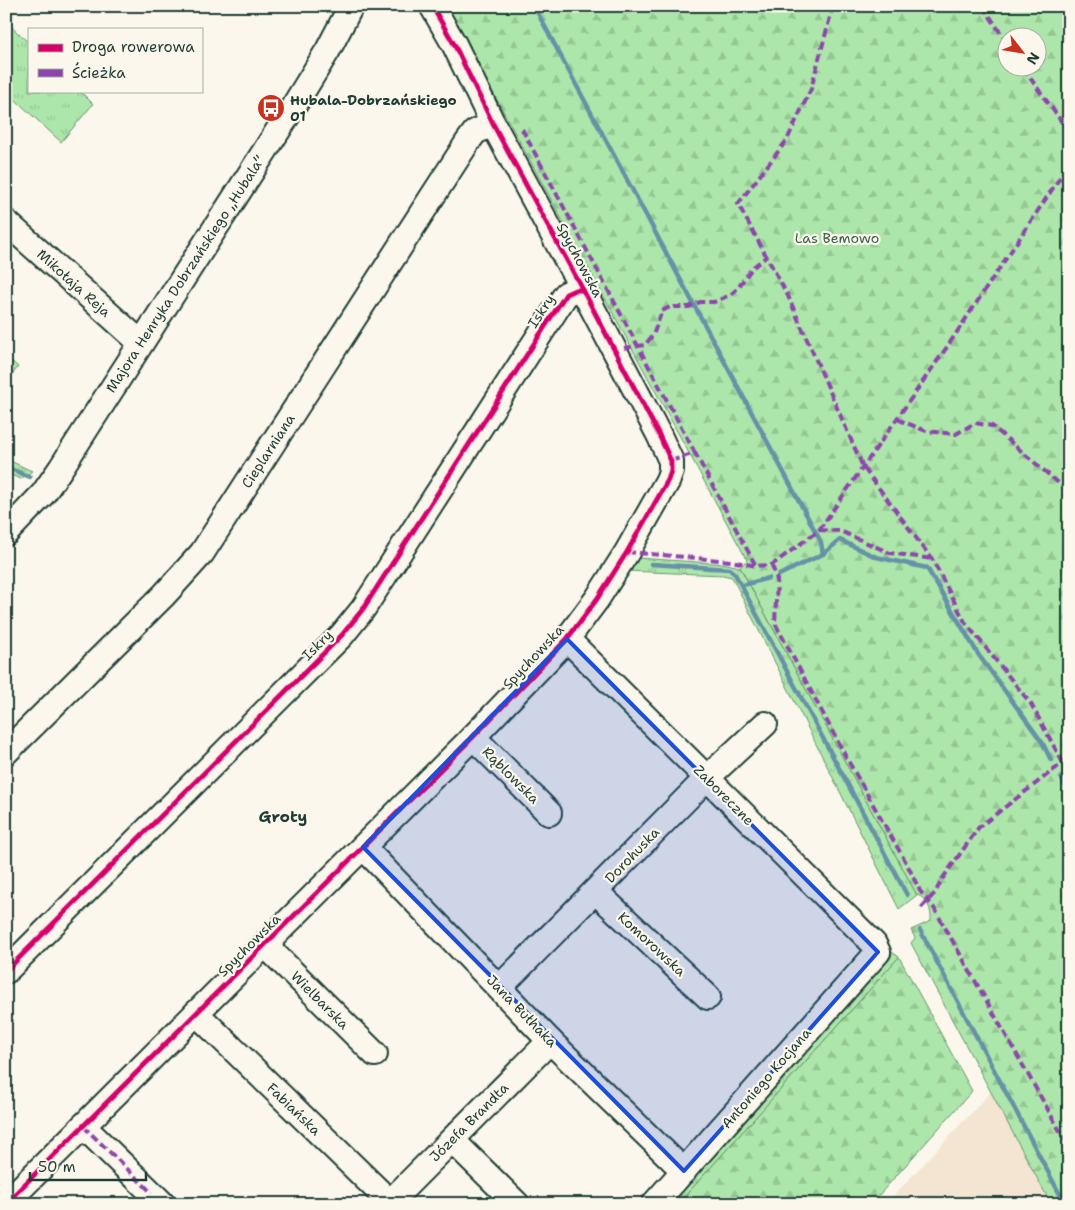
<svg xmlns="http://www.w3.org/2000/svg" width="1075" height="1210" viewBox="0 0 1075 1210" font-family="'Shantell Sans',sans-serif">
<defs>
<pattern id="grass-tufts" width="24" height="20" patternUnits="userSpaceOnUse" patternTransform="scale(1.25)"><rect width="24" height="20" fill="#ade6aa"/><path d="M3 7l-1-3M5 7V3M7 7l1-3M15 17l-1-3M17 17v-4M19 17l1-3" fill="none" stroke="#94c693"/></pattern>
<pattern id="forest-firs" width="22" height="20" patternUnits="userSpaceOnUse" patternTransform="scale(1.25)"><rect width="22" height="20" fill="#ade6aa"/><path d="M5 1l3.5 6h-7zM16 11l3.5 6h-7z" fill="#94c693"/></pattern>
<pattern id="garden-dots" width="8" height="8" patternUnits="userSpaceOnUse" patternTransform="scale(1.25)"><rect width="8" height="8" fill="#ade6aa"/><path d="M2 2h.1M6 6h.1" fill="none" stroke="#94c693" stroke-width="1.8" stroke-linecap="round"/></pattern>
</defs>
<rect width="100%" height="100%" fill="#fbf7ec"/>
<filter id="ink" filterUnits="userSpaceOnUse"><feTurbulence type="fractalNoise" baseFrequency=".02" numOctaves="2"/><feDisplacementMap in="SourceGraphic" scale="10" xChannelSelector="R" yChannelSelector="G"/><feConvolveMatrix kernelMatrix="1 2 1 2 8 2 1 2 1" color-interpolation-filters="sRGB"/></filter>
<g filter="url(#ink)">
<!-- built -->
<path fill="#f4e5d2" d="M991,1092l60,112h-165z"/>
<!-- grass -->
<g fill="url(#grass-tufts)" stroke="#66926f">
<path d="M6,22l23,21v48h51l13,13 -32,38 -55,-51z"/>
<path d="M6,459l26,12 -11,8 -15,-6z"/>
<path d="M637,558l90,6 13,3 177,328 -18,14 -167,-332 -9,-2 -96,-4z"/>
<path d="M892,952l7,5 -221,247h-14l225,-251z"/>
</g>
<!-- forest -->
<g fill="url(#forest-firs)" stroke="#66926f" fill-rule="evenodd">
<path d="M446,6h623v1198h-18l-140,-261 4,-5 -4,-8 20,-9c1,-11 -4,-23 -14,-26l-177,-328 7,-7zM1008,38h30v30h-30z"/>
<path d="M899,957l73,134 -101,113h-193z"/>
</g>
<!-- garden -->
<path fill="url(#garden-dots)" stroke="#66926f" d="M6,356l12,11 -12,16z"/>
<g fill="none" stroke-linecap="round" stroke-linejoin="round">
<!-- stream -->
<g stroke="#6692a7" stroke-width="4.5">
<path d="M534,6l287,536 2,12"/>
<path d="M6,467l24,10"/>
<path d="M651,564l78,5 6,5 172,321"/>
<path d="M779,575l44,-21 17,-14 36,17 51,11 51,86 64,88 9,18"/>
<path d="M743,585l26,-7"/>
<path d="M1061,777l8,17"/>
<path d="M920,930l145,274"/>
</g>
<!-- minor casing -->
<g stroke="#1f3d34" stroke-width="28">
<g id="minor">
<path d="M6,222l135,121"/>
<path d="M6,533l37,-39 18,-26 234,-364 33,-54 23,-44"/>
<path d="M567,639l307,305 4,8 -224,252"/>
<path d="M473,737l76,76"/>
<path d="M6,752l158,-157 38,-42 265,-410 8,-11 18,-8"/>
<path d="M363,847l187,194 134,130"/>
<path d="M596,892l112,105"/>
<path d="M265,945l110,109"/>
<path d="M6,971l336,-336 21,-26 203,-315 9,-4h8"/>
<path d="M500,987l207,-209 58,-54"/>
<path d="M196,1013l196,191"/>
<path d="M83,1126l80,78"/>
<path d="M452,1140l65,64"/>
<path d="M6,1203l467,-466 94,-98 30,-40 30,-47 41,-72 3,-9v-10l-12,-26 -76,-145 -90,-166 -39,-80 -22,-38"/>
<path d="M388,1204l162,-163"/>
</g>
</g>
<!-- minor -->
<use href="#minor" stroke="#fbf7ec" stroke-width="24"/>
<!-- quiet -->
<g stroke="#8e44ad" stroke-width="4" stroke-dasharray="8 4" stroke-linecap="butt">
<path d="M833,6l-22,83 -24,51 -49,64 50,92 75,171 69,92 33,63 66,82 38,70"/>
<path d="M983,6l25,38"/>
<path d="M1023,68l46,64"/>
<path d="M522,129l173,324"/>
<path d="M624,348l21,-3 8,-10 9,-24 8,-4h19l11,-5h14l16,-7 7,-6 15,-21 15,-12"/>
<path d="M897,419l29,12 30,3 19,-11 17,3 77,66"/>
<path d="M671,461l24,-8 61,113"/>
<path d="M819,530l21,1 50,22 42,6"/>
<path d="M627,552l104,9 25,5 16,-1 47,-35 128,-183 122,-183"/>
<path d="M772,565l5,15 -2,43 72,136 61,107 12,25 14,17 135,239"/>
<path d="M921,908l14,-15 8,-15 36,-51 85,-65 5,-6"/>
<path d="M83,1126l69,67"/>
</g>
<!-- cycleway casing -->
<g stroke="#fbf7ec" stroke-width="8">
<g id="cycleway">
<path d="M6,971l336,-336 21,-26 203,-315 9,-4h8"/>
<path d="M6,1203l467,-466 94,-98 30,-40 30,-47 41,-72 3,-9v-10l-12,-26 -76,-145 -90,-166 -39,-80 -22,-38"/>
</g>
</g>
<!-- cycleway -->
<use href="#cycleway" stroke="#d6006c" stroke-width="5"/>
</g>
</g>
<!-- marked area -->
<path fill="#1d4ed8" fill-opacity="0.2" stroke="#1d4ed8" stroke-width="4" stroke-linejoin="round" d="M567,639l311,313 -194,219 -321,-324z"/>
<!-- icons -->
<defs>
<g id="bus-disc" transform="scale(1.4375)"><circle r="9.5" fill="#c8321e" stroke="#fbf7ec"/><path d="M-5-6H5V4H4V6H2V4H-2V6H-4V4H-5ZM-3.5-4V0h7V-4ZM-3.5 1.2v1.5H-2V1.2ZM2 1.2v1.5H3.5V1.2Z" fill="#fff"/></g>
</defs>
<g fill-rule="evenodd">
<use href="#bus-disc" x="271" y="108"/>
</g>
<g text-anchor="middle" stroke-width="4.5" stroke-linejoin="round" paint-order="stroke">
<!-- poi labels -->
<g font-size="14" font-weight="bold" fill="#1f3d34" stroke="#fbf7ec" text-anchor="start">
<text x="290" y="105">Hubala-Dobrzańskiego<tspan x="290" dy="16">01</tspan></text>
</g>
<!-- park labels -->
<g font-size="14" fill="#3b5f4c" stroke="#fbf7ec">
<text x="837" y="243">Las Bemowo</text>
</g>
<!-- street labels -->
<g font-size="14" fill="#1f3d34" stroke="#fbf7ec">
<text transform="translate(580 260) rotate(62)" y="5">Spychowska</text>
<text transform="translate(185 274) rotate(-57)" y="5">Majora Henryka Dobrzańskiego „Hubala”</text>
<text transform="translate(74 283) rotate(42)" y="5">Mikołaja Reja</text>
<text transform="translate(541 311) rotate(-57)" y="5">Iskry</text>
<text transform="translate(268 451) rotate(-57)" y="5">Cieplarniana</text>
<text transform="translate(317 645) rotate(-45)" y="5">Iskry</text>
<text transform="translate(533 657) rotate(-47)" y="5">Spychowska</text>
<text transform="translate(511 775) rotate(45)" y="5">Rąblowska</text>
<text transform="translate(724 795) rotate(45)" y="5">Zaboreczne</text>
<text transform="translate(632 855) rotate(-46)" y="5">Dorohuska</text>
<text transform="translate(652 944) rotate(43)" y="5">Komorowska</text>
<text transform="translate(249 945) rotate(-45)" y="5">Spychowska</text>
<text transform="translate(320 1000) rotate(45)" y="5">Wielbarska</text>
<text transform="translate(522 1011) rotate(46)" y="5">Jana Bułhaka</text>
<text transform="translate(766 1078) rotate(-49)" y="5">Antoniego Kocjana</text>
<text transform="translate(294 1109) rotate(44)" y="5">Fabiańska</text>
<text transform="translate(469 1122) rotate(-45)" y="5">Józefa Brandta</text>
</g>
<!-- quarter labels -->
<g font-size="16" font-weight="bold" fill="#1f3d34" stroke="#fbf7ec">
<text x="283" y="822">Groty</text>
</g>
</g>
<!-- margin -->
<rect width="1075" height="1210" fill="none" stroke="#fbf7ec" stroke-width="25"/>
<rect x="12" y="12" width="1050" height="1185" fill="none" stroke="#1f3d34" stroke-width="2" filter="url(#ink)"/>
<!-- legend -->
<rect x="28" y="28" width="175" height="65" fill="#fbf7ec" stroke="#a3ada2"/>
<rect x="38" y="44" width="25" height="8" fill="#d6006c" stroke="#a3ada2"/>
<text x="72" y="52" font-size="15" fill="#1f3d34">Droga rowerowa</text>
<rect x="38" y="69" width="25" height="8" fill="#8e44ad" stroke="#a3ada2"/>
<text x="72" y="78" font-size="15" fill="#1f3d34">Ścieżka</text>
<!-- north arrow -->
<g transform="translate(1022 52) rotate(121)"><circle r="24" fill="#fbf7ec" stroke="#a3ada2"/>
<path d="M0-4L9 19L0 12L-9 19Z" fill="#c8321e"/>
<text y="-8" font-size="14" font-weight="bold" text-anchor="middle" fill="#1f3d34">N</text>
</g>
<!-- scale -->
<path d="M30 1172v8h116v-8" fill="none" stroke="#1f3d34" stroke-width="2.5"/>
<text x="38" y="1172" font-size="15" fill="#1f3d34" stroke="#fbf7ec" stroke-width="4" paint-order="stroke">50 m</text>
</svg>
